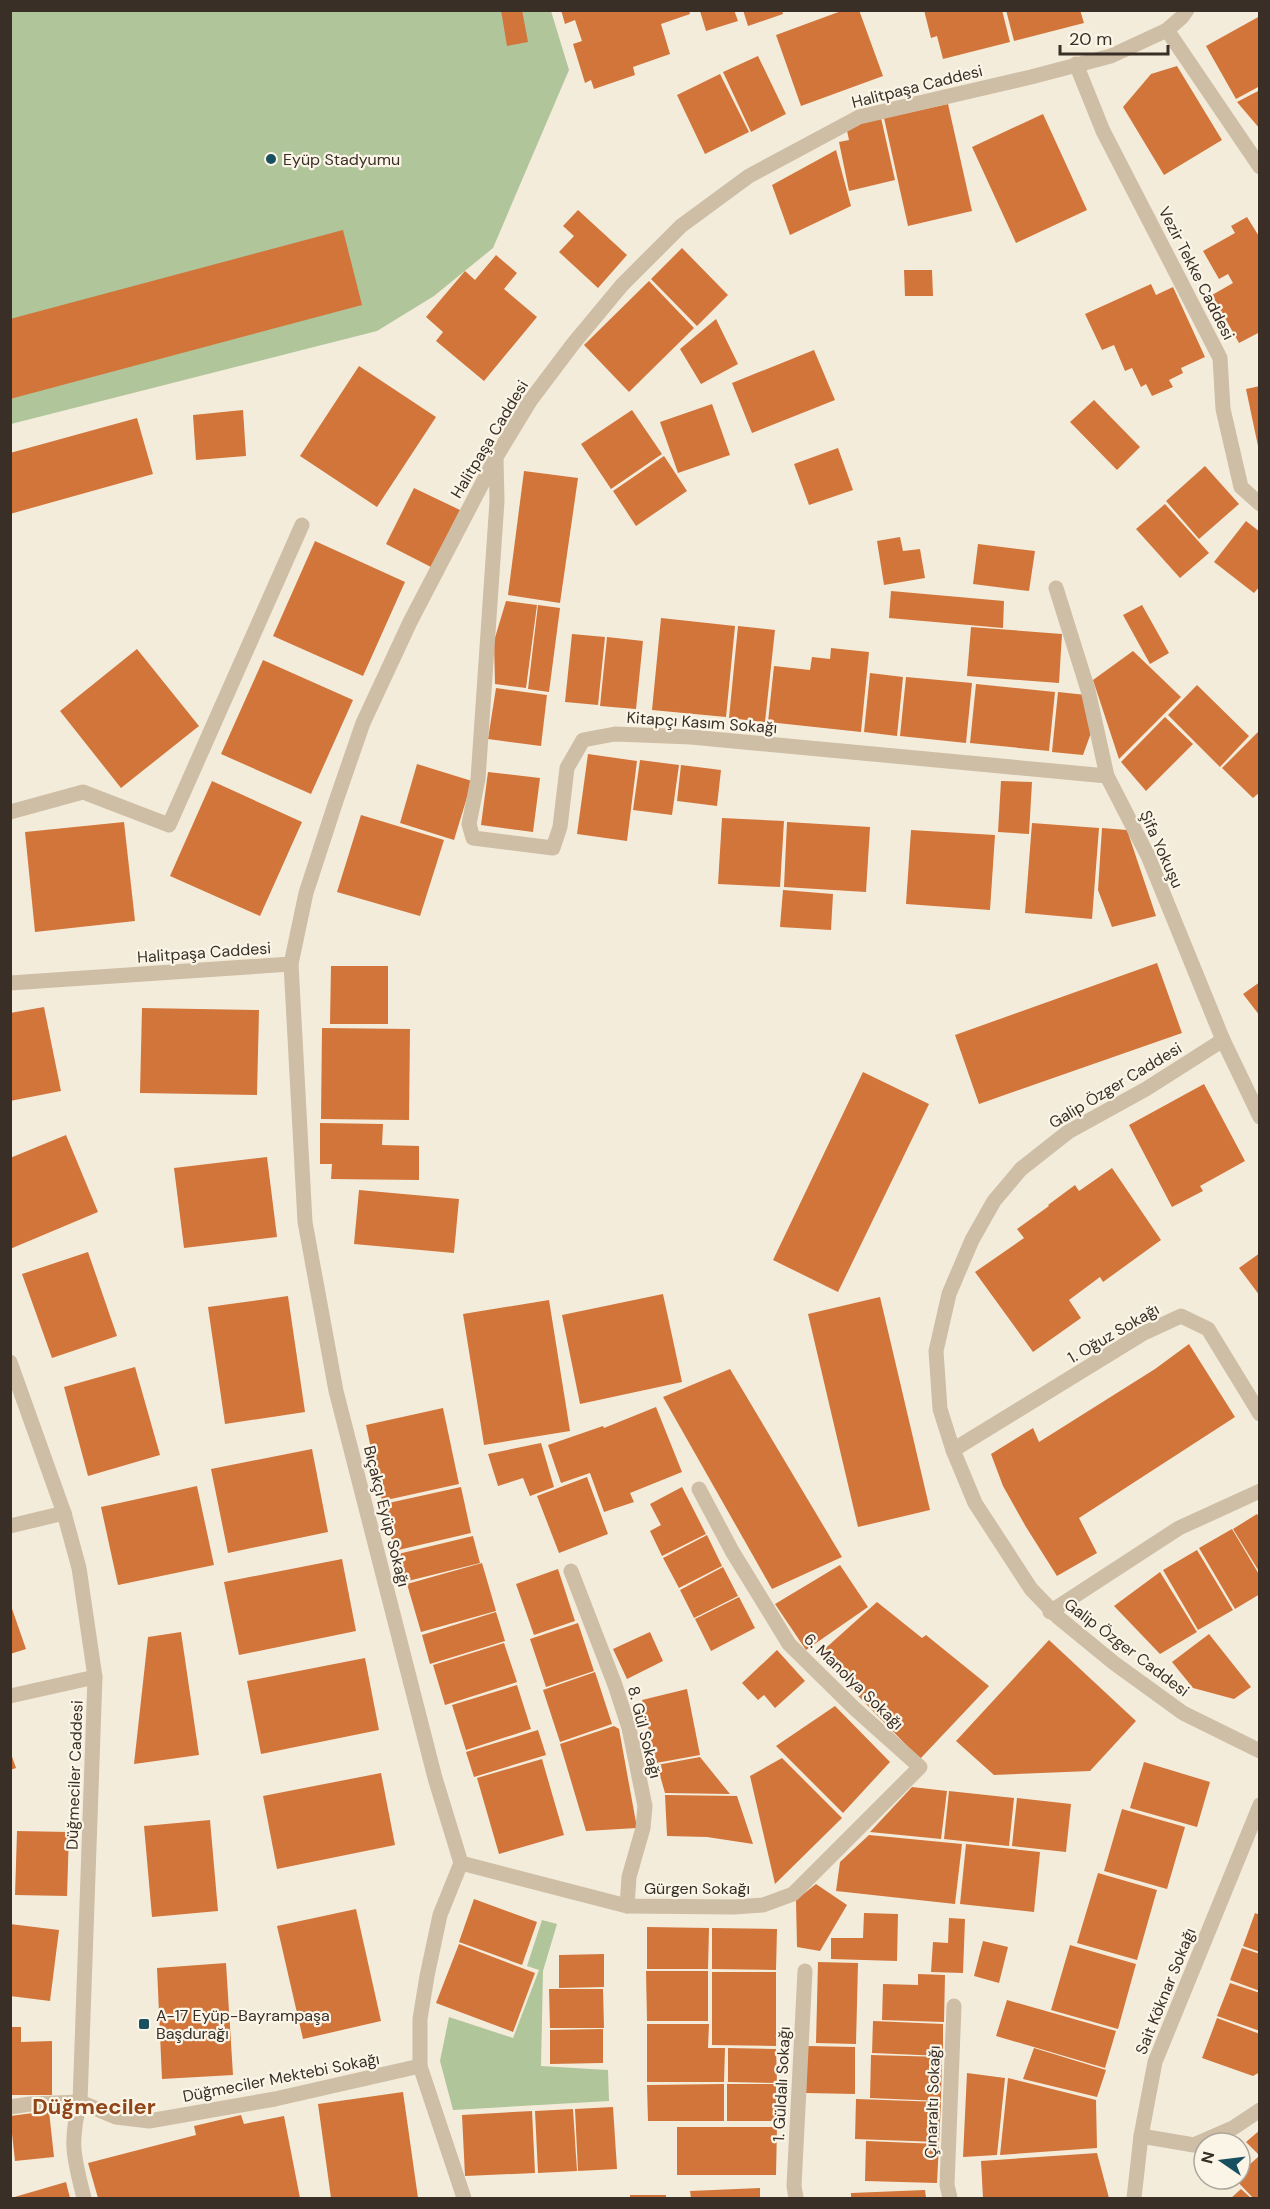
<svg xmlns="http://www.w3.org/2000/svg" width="1270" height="2209" viewBox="0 0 1270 2209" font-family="'DM Sans',sans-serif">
<rect width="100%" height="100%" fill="#f4ecdb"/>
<!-- grass -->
<g fill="#b0c599">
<path d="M10,11h541l18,59 -76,178 -59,48 -57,35 -366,93z"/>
<path d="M542,1920l15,4 -14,47 -2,95 67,4 1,31 -156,9 -13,-49 9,-44 64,21 26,-68 -12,-4z"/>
</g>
<!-- building -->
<g fill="#d2753b">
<path d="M501,10h21l6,32 -21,4z"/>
<path d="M561,10h128l1,4 -29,10 9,30 -37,13 2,8 -41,14 -3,-9 -6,3 -12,-39 9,-3 -7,-21 -10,4z"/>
<path d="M703,10h31l4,11 -32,10 -6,-20z"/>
<path d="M743,10h39l1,4 -35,12z"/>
<path d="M844,10h15l24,66 -82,30 -25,-71z"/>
<path d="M924,10h78l8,32 -67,17 -6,-23 -6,2z"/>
<path d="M1006,10h74l4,13 -70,18z"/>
<path d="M1260,16v70l-24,13 -30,-53z"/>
<path d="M758,56l28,58 -35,18 -28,-60z"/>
<path d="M1177,66l45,74 -58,35 -41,-68 28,-33z"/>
<path d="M720,74l29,58 -44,22 -28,-59z"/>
<path d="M1260,90v39l-23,-27z"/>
<path d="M948,104l24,107 -64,15 -24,-108z"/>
<path d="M1043,114l44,96 -71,33 -44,-96z"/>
<path d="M881,118l14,62 -46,11 -10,-49 10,-2 -3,-14z"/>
<path d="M836,150l15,56 -61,29 -18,-50z"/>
<path d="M578,210l49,45 -29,33 -39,-36 15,-16 -11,-10z"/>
<path d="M1247,217l13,21v94l-21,11 -27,-48 21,-12 -5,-9 -9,5 -16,-28 32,-18 -4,-7z"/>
<path d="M343,230l19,75 -352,94v-80z"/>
<path d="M682,248l46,47 -31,31 -46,-47z"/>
<path d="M496,255l21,18 -13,16 33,28 -53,64 -48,-40 7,-9 -17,-15 39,-46 10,9z"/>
<path d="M904,270h28l1,26h-28z"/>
<path d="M649,281l45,47 -65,64 -45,-47z"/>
<path d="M1151,284l5,11 17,-8 32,70 -24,11 2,5 -14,7 4,7 -21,9 -6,-12 -5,3 -9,-19 -7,3 -11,-26 -12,5 -17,-36z"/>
<path d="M716,319l22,45 -37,20 -21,-35z"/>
<path d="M814,350l21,50 -83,33 -20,-50z"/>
<path d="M359,366l77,51 -59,90 -77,-51z"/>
<path d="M1260,386v60h-2l-12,-57z"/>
<path d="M1094,400l46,47 -23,23 -47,-48z"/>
<path d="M712,404l18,51 -52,18 -18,-51z"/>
<path d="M243,410l3,46 -50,4 -3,-45z"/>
<path d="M632,410l30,44 -51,35 -30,-45z"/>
<path d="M137,418l16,56 -143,40v-61z"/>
<path d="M838,448l15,42 -44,15 -15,-41z"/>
<path d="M664,456l23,35 -51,35 -23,-35z"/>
<path d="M1205,466l34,38 -40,35 -33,-38z"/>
<path d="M524,471l54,7 -18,125 -52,-8z"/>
<path d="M414,488l46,22 -29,57 -45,-23z"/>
<path d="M1165,504l44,49 -29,25 -44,-49z"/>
<path d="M1246,521l14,11v54l-6,7 -40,-31z"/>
<path d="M900,537l3,14 17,-2 5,29 -41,7 -7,-44z"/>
<path d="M315,541l90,41 -42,94 -90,-40z"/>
<path d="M978,544l57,7 -6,40 -56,-7z"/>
<path d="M891,591l113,10 -1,27 -114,-10z"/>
<path d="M506,601l31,4 -11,83 -31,-4 -1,-43z"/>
<path d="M538,605l22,3 -11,84 -21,-3z"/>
<path d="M1142,605l27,48 -19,11 -27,-49z"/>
<path d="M661,618l74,8 -9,91 -74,-7z"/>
<path d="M738,626l37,4 -10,92 -36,-4z"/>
<path d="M971,627l91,7 -3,49 -92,-7z"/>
<path d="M572,634l33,3 -7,68 -33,-3z"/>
<path d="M607,637l36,4 -7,68 -36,-3z"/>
<path d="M831,648l38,4 -8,80 -93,-10 6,-56 36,4 2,-13 18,2z"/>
<path d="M137,649l62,77 -78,62 -61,-77z"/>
<path d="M1133,651l48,46 -62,62 -26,-79z"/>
<path d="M263,660l90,40 -42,94 -90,-40z"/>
<path d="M870,673l33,4 -6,59 -33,-4z"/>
<path d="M906,677l66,6 -6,60 -66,-7z"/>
<path d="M976,684l79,8 -6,59 -79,-8z"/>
<path d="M1197,685l52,51 -29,31 -52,-52z"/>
<path d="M496,688l51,7 -6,51 -53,-7z"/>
<path d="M1058,692l28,3 5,38 -8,22 -31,-3z"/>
<path d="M1165,717l28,27 -47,47 -25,-29z"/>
<path d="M1260,730v62l-7,6 -31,-30z"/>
<path d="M588,754l49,7 -10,80 -50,-7z"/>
<path d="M640,760l39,5 -7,50 -39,-5z"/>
<path d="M417,764l55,17 -18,59 -54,-17z"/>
<path d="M681,765l40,5 -4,36 -40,-5z"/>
<path d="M488,772l52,6 -7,54 -52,-7z"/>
<path d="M212,781l90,41 -42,94 -90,-40z"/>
<path d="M1001,781l31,1 -3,52 -31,-2z"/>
<path d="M361,815l83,25 -24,76 -83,-24z"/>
<path d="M722,818l62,3 -4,66 -62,-3z"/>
<path d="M124,822l11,99 -100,11 -10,-100z"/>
<path d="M787,822l83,5 -4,65 -82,-5z"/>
<path d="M1032,823l67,5 -7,91 -67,-6z"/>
<path d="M1102,828l25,2 29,86 -44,11 -14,-37z"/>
<path d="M911,830l84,5 -5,75 -84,-6z"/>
<path d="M783,890l50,4 -2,36 -51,-3z"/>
<path d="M1157,963l25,70 -203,71 -24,-69z"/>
<path d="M331,966h57v58h-58z"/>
<path d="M1260,982v34l-17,-22z"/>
<path d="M44,1007l17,84 -51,10v-88z"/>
<path d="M142,1008l117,2 -2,85 -117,-2z"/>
<path d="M322,1028l88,1 -1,91 -88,-1z"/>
<path d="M863,1072l66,32 -91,188 -65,-32z"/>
<path d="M1204,1084l41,77 -45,25 3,5 -31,16 -43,-82z"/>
<path d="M320,1123l63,1 -1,21 37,1v34l-88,-1 1,-15h-12z"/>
<path d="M66,1135l32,77 -88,37v-91z"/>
<path d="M267,1157l10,80 -93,11 -10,-80z"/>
<path d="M1112,1168l49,72 -58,42 -3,-5 -31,23 12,18 -48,34 -58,-80 49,-34 -7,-9 32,-23 -1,-1 27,-20 4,6z"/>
<path d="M359,1190l100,9 -5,54 -100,-9z"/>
<path d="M88,1252l29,84 -65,22 -30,-84z"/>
<path d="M1260,1253v43l-21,-28z"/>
<path d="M663,1294l19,88 -102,22 -18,-89z"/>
<path d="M288,1296l17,116 -80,12 -17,-117z"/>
<path d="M880,1297l50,213 -72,17 -50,-213z"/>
<path d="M549,1300l21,131 -86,14 -21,-131z"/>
<path d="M1189,1344l46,73 -156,101 18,35 -40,23 -31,-49 -23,-41 -12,-32 42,-26 6,14 116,-73z"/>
<path d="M135,1367l25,88 -72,21 -24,-89z"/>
<path d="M730,1369l112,188 -70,32 -109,-192z"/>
<path d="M656,1407l26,65 -52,21 4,9 -30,10 -14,-39 -29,10 -13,-38 55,-19 1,2z"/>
<path d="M443,1408l16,76 -77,17 -16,-76z"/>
<path d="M541,1443l13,44 -24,9 -7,-18 -25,8 -10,-32z"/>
<path d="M312,1449l16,83 -100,21 -17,-84z"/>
<path d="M587,1477l21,57 -49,19 -22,-57z"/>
<path d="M197,1486l17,79 -96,20 -17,-78z"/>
<path d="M461,1487l10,46 -77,18 -10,-47z"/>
<path d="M682,1487l24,47 -44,22 -12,-25 11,-6 -11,-21z"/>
<path d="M1257,1514l3,5v54l-27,-44z"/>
<path d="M1232,1529l28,47v18l-25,15 -36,-61z"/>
<path d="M707,1535l15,31 -43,22 -16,-30z"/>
<path d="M473,1536l7,27 -76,19 -6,-28z"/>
<path d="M1197,1550l36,60 -35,20 -35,-60z"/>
<path d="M342,1559l14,72 -117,24 -15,-73z"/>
<path d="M482,1563l14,48 -75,21 -14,-48z"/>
<path d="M840,1565l28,42 -62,43 -31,-46z"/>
<path d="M723,1567l15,29 -44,22 -14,-28z"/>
<path d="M558,1569l17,52 -41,14 -18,-51z"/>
<path d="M1160,1572l37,60 -37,22 -46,-48z"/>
<path d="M739,1597l16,31 -44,23 -16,-32z"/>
<path d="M877,1602l45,36 4,-3 63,51 -69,73 -102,-104z"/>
<path d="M10,1603l16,46 -16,5z"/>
<path d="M496,1612l9,29 -75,23 -8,-29z"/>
<path d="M578,1623l16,48 -48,16 -16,-48z"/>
<path d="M181,1632l18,123 -65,9 14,-127z"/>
<path d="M650,1632l13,29 -36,18 -14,-30z"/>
<path d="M1209,1634l42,53 -17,12 -41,-11 -21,-26z"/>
<path d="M1049,1640l87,81 -46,50 -96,4 -38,-34z"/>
<path d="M504,1643l13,39 -72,23 -12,-40z"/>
<path d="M777,1650l28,31 -30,27 -11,-13 -6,5 -16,-17z"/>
<path d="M365,1658l14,72 -118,24 -14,-73z"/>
<path d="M595,1672l17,52 -52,18 -17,-52z"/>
<path d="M517,1685l14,44 -65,21 -14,-45z"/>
<path d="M687,1689l13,66 -44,8 -14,-63z"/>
<path d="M835,1706l55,56 -47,51 -67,-67z"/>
<path d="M614,1726l5,3 18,99 -51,3 -26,-87z"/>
<path d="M538,1730l8,25 -72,22 -8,-25z"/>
<path d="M10,1751l6,17 -6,2z"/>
<path d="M700,1757l30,37 -65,-1 -8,-28z"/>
<path d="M782,1758l60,60 -67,66 -25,-108z"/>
<path d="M542,1759l22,76 -65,19 -22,-76z"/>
<path d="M1144,1762l66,20 -13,45 -67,-19z"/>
<path d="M381,1773l14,72 -118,24 -14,-73z"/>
<path d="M912,1787l35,4 -6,48 -71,-7z"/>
<path d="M949,1791l65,7 -5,48 -65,-7z"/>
<path d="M665,1795l72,1 16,48 -46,-7 -40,-1z"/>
<path d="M1017,1798l54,6 -5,48 -54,-6z"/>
<path d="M1122,1809l63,18 -18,62 -63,-18z"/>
<path d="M210,1820l8,91 -66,6 -8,-91z"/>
<path d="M17,1831l52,1 -2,64 -52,-1z"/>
<path d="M869,1835l93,9 -7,60 -119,-13 4,-29z"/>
<path d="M966,1844l74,8 -6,60 -74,-8z"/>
<path d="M1098,1873l59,17 -20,70 -60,-17z"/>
<path d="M816,1884l31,21 -27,46 -23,-4 -1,-47z"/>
<path d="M474,1899l63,23 -15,43 -63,-23z"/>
<path d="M356,1909l25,112 -78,18 -26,-113z"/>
<path d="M864,1913l34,1 -1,47 -66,-2v-21h32z"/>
<path d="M1255,1913l5,2v37l-17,-6z"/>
<path d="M949,1918l16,1 -2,54 -32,-1 2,-30 15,1z"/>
<path d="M10,1924l49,6 -9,71 -40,-5z"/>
<path d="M647,1927l62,1 -1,41h-61z"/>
<path d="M712,1928l65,1 -1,41 -64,-1z"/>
<path d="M983,1941l25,6 -9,36 -25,-7z"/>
<path d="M459,1944l76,29 -22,59 -77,-29z"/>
<path d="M1070,1945l66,19 -18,65 -67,-19z"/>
<path d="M1242,1948l18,6v37l-30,-11z"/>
<path d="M604,1954v33l-45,1v-33z"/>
<path d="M818,1962l40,1 -2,81 -40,-1z"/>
<path d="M226,1963l7,112 -71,4 -5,-111z"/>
<path d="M646,1971h62v50h-61z"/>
<path d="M712,1972h64v74l-64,-1z"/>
<path d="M918,1974l27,1 -1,47 -62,-2 1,-36 35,1z"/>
<path d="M1230,1983l30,10v38l-43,-15z"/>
<path d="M549,1989h54l1,39h-54z"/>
<path d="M1007,2000l109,31 -11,37 -109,-32z"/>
<path d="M1217,2018l43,16v38l-7,4 -51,-18z"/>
<path d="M873,2021l70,3v32l-71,-3z"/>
<path d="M647,2024h62l-1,24h17l-1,34h-77z"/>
<path d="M10,2027h11v15l31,-1v54h-42z"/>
<path d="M603,2029v34l-53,1v-34z"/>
<path d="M807,2046l48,1v47l-49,-1z"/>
<path d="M728,2048l48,1 1,34 -49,-1z"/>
<path d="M1034,2048l72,22 -9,27 -74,-18z"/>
<path d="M871,2055l71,2 -1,44 -71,-3z"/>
<path d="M967,2073l38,5 -8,77 -34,2z"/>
<path d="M1008,2078l88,22 1,48 -97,7z"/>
<path d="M724,2084v37h-76l-1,-36z"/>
<rect x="727" y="2084" width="49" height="37"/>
<path d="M403,2092l15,106h-87l-13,-94z"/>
<path d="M856,2099l85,3 -2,40 -84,-3z"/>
<path d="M613,2107l4,62 -39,2 -3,-62z"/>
<path d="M573,2109l4,62 -39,2 -3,-62z"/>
<path d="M49,2111l5,46 -39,4 -5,-45z"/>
<path d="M532,2111l3,62 -70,3 -3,-61z"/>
<path d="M241,2115l3,9 40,-8 16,82h-202l-10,-35 108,-28 -2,-9z"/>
<path d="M677,2127h100l-1,48h-99z"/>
<path d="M1260,2130v26l-14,-14z"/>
<path d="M866,2141l73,3 -2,39 -72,-2z"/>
<path d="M1097,2153l12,45h-126l-2,-37z"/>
<path d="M1258,2157l2,41h-7l-18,-19h5v-6z"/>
<path d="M66,2182l4,16h-59z"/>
<path d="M760,2188v10h-69l-1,-7z"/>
<path d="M1241,2189l10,9h-20z"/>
<path d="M925,2190l1,8h-75v-5z"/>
<rect x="630" y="2195" width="36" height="3"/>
</g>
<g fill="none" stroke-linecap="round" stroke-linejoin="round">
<!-- service -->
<g stroke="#cebea5" stroke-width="15">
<path d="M10,812l73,-20 86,33 133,-300"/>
<path d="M10,1526l54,-13"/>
</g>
<!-- minor -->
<g stroke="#cebea5" stroke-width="15">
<path d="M1167,30l93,137"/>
<path d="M1076,64l27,67 117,227 3,51 18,78 19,17"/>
<path d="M496,457l1,44 -19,278 -9,45 4,14 80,10 7,-21 7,-59 16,-28 32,-6 76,3 416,39"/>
<path d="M1056,588l32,102 19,86 41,80 75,184 37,77"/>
<path d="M1223,1040l-77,49 -78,43 -47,37 -27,32 -22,39 -23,54 -13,57 4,58 13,41 22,53 56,86 28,29 55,45 69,50 77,38"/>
<path d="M953,1450l189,-116 39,-18 27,13 52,85"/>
<path d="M571,1571l44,114 14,43 16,78 -2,22 -14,49 -2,29"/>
<path d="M1050,1612l129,-84 81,-37"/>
<path d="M10,1696l85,-19"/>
<path d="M461,1863l166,43 107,1 29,-2 30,-11 127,-127 -66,-59 -65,-64 -57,-93 -33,-62"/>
<path d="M10,2107l20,-3 50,-2"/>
<path d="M1141,2136l53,9 39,-17 27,-18"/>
<path d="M796,2198l-2,-12 11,-215"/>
<path d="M950,2198l-3,-13 7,-179"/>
<path d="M1134,2198l7,-62 14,-74 105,-257"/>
</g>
<!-- tertiary -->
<g stroke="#cebea5" stroke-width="15">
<path d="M10,983l281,-19"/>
<path d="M10,1362l54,151 15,55 16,109 -15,425c-11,41 -6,56 4,96"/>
<path d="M80,2102l36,15 33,4 126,-22 145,-33"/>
<path d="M464,2198l-44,-132v-47l7,-43 13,-61 21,-52 -26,-85 -99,-387 -31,-169 -14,-258 15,-71 30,-92 27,-78 47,-101 86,-165 34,-56 43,-57 49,-59 59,-59 68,-50 110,-59 172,-40 80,-21 56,-26 15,-13 5,-7"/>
</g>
</g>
<!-- markers -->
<g fill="#18505f" stroke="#fbf5e8" stroke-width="2">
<circle cx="271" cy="159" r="6"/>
<rect x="138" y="2018" width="12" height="12" rx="3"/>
</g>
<g text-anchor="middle" stroke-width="4.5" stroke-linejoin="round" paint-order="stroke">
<!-- street labels -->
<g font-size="16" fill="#392f27" stroke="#fbf5e8">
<text transform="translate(917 86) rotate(-14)" y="6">Halitpaşa Caddesi</text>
<text transform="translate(1197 273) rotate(63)" y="6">Vezir Tekke Caddesi</text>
<text transform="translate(489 439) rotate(-59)" y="6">Halitpaşa Caddesi</text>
<text transform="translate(702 722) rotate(4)" y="6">Kitapçı Kasım Sokağı</text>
<text transform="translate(1162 849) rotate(66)" y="6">Şifa Yokuşu</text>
<text transform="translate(204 952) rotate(-4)" y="6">Halitpaşa Caddesi</text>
<text transform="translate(1115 1085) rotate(-31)" y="6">Galip Özger Caddesi</text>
<text transform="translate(1113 1333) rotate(-30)" y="6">1. Oğuz Sokağı</text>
<text transform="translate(387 1516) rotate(76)" y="6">Bıçakçı Eyüp Sokağı</text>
<text transform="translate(1127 1647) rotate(37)" y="6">Galip Özger Caddesi</text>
<text transform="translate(854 1681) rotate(44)" y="6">6. Manolya Sokağı</text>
<text transform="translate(645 1732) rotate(76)" y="6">8. Gül Sokağı</text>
<text transform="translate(74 1775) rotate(-88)" y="6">Düğmeciler Caddesi</text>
<text x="697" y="1894">Gürgen Sokağı</text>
<text transform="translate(1165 1991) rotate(-68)" y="6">Sait Köknar Sokağı</text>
<text transform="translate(281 2077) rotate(-11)" y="6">Düğmeciler Mektebi Sokağı</text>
<text transform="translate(781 2084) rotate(-87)" y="6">1. Güldalı Sokağı</text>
<text transform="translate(932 2102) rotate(-88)" y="6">Çınaraltı Sokağı</text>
</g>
<!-- poi labels -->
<g font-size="16" fill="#392f27" stroke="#fbf5e8" text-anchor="start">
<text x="283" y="165">Eyüp Stadyumu</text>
<text x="156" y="2021">A-17 Eyüp-Bayrampaşa<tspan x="156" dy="18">Başdurağı</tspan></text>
</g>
<!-- district labels -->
<g font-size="22" font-weight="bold" fill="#904618" stroke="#fbf5e8">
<text x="94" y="2114">Düğmeciler</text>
</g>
</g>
<!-- border -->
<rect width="1270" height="2209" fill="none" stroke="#392f27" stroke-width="24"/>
<!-- north arrow -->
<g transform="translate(1222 2161) rotate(284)"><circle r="28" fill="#fbf5e8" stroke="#ada69b" stroke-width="1.5"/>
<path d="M0-4.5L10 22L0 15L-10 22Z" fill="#18505f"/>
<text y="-9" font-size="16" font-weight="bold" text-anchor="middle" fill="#392f27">N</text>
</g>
<!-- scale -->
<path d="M1060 45v9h108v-9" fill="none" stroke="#392f27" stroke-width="3"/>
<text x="1069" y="45" font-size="18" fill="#392f27" stroke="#fbf5e8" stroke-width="4.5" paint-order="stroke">20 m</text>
</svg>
